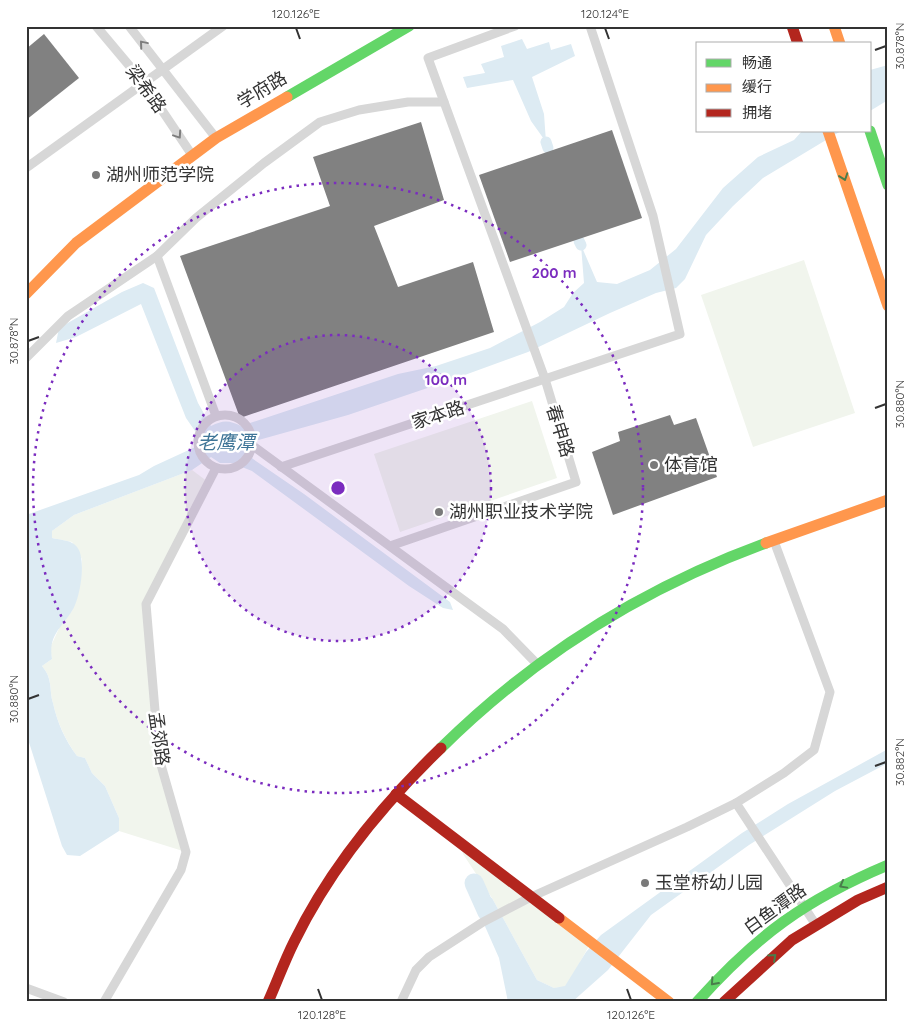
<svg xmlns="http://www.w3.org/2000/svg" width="914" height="1028" viewBox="0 0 914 1028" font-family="Quicksand,'Noto Sans SC',sans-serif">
<rect width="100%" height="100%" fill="#fff"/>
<!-- green -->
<g fill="#f1f5ed">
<path d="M804,260l51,153 -102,34 -52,-152z"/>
<path d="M532,401l25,77 -157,54 -26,-78z"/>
<path d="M192,470l16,12 -62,122 13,154 27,94 -67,-21v-13l-14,-32 -13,-13 -7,-15 -8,-2c-11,-15 -20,-34 -24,-53 -4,-15 0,-24 -11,-37l10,-7 -2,-11 11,-24 11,-13 9,-32 1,-20 -10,-17 -20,-4v-7l22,-16z"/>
<path d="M461,844l130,98 -18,33 -8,12 -11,1 -17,-8 -45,-82 -29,-44z"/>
</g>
<!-- water -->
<g fill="#ddebf3">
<path d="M522,39l5,10 22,-7 2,8 20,-6 4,12 -43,21 12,37 2,28 -15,-21 -18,-41 -46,8 -4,-11 22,-4 -4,-9 23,-7 -3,-11z"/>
<path d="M888,65v35l-18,11v-41z"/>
<path d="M802,131h39l-78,47 -30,28 -27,29 -21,44 -9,9 -20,5 -46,20 -82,39 -77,28 -103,35 -100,28 -2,8 7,8 51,35 146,108 3,8 -10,-2 -34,-22 -157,-115 -20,-8h-12l-9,-6 -19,13 -118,45 -22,16v7c9,2 20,2 25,9 10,12 3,52 -5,64 -11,17 -24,25 -20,48l-10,7c11,13 7,23 11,37 4,19 12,37 24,53l8,2 7,15 13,13 14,32v13l-39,25 -13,-1 -5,-9 -36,-113v-218l113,-40 15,-9 50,-23 1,-5 -10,-7 -9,-13 -45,-114 -65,33 -20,6 3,-15 63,-36 21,-9 11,5 44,115 13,23c12,-6 18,-6 30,0l157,-52 38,-8 54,-18 50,-26 24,-15 9,-14 11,-10 -3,-38 16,37 20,2 33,-14 26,-21 47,-61 35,-31 36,-17z"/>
<path d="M888,749v14l-53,28 -86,54 -98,70 -43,55 -36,32h-64l-9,-44 -23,-52 1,-16 15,8 45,82 17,8 11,-2 21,-34 15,-17 141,-102 46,-29z"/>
</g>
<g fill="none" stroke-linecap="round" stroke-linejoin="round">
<!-- canal -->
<g stroke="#ddebf3" stroke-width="11">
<path d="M546,142l2,6"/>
<path d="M579,241l2,4"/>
</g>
<!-- river -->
<path stroke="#ddebf3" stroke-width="19" d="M474,883l13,29"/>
</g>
<!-- building -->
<g fill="#818181">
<path d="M44,34l35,44 -53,42v-71z"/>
<path d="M421,122l23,78 -70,26 24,61 75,-25 21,70 -254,86 -60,-162 150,-50 -17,-49z"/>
<path d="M612,130l30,88 -132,44 -31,-87z"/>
<path d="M670,415l4,10 22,-7 21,59 -104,38 -21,-63 28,-11 -2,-9z"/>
</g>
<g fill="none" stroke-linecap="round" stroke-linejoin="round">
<!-- street -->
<g stroke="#d7d7d7" stroke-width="9">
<path d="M96,26l47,56 49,73"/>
<path d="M129,26l87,112"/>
<path d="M26,168l197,-142"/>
<path d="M157,256l59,160"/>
<path d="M26,358l42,-42 89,-60 39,-38 68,-55 56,-41 39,-12 49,-8h36"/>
<circle cx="225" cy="442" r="27"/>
<path d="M253,446l250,183 35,36"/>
<path d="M281,467l399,-133 -27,-118 -63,-190"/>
<path d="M390,546l186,-64 -31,-103 -117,-321 87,-32"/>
<path d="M736,803l80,122"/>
<path d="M26,988l38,14"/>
<path d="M104,1002l77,-132 5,-18 -27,-94 -13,-154 70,-136"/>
<path d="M401,1002l15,-32 13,-13 54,-35 48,-25 156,-70 49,-24 48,-30 30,-23 16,-58 -56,-151"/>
</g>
<!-- fast -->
<g stroke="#63d668" stroke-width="11">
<path d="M287,97l122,-71"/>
<path d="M870,131l18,54"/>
<path d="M441,748c93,-92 202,-160 325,-205"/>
<path d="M697,1002c60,-67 108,-102 191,-137"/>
</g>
<!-- slow -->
<g stroke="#ff974d" stroke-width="11">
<path d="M834,26l6,18"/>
<path d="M828,131l60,175"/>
<path d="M26,294l50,-51 140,-105 71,-41"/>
<path d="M766,543l122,-43"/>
<path d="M559,918l110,84"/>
</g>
<!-- jam -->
<g stroke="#b3261e" stroke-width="11">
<path d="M792,26l6,18"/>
<path d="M396,794l163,124"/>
<path d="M268,1002c9,-20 16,-40 26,-60 35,-72 89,-138 147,-194"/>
<path d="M724,1002l68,-62 66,-40 30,-13"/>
</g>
</g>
<!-- one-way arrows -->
<defs><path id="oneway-chevron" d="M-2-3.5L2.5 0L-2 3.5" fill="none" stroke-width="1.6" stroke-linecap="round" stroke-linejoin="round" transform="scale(1.25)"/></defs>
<g stroke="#7d7d7d">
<use href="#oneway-chevron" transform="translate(143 44) rotate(-130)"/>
<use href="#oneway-chevron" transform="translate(178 135) rotate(56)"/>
</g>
<g stroke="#497c4b">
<use href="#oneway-chevron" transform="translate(844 177) rotate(71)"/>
<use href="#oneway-chevron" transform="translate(843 885) rotate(151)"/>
<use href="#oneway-chevron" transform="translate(773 957) rotate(-42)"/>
<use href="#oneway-chevron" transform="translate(714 982) rotate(132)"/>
</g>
<!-- ticks -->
<path fill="none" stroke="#333" stroke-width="2" d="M296,28l4,11M605,28l4,11M875,50l11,-4M28,341l11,-4M875,408l11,-4M28,699l11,-4M875,766l11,-4M318,989l4,11M627,989l4,11"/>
<!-- distance rings -->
<circle cx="338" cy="488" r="153" fill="#7b2cbf" fill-opacity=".12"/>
<g fill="none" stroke="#7b2cbf" stroke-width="2.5" stroke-dasharray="2.5 5">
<circle cx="338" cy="488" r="153"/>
<circle cx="338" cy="488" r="305"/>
</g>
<!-- markers -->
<g fill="#7a7a7a" stroke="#fff" stroke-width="2">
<circle cx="96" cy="175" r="5"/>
<circle cx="654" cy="465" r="5"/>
<circle cx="439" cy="512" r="5"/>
<circle cx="645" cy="883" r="5"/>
</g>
<g text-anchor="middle" stroke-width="5" stroke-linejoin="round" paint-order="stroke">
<!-- street labels -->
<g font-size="18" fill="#333" stroke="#fff">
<text transform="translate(146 89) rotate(54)" y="6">梁希路</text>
<text transform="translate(262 90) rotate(-31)" y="6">学府路</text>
<text transform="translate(438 415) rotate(-18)" y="6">家本路</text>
<text transform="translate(560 431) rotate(73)" y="6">春申路</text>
<text transform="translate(159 739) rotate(82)" y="6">孟郊路</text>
<text transform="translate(775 909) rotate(-36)" y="6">白鱼潭路</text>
</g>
<!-- poi labels -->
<g font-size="18" fill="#333" stroke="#fff" text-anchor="start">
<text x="106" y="181">湖州师范学院</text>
<text x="664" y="471">体育馆</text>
<text x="449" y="518">湖州职业技术学院</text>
<text x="655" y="889">玉堂桥幼儿园</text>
</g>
<!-- water labels -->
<g font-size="19" font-style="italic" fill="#3f7597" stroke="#fff">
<text x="226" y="449">老鹰潭</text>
</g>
</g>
<circle cx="338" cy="488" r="8" fill="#7b2cbf" stroke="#fff" stroke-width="2.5"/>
<g font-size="15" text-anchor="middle" font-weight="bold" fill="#7b2cbf" stroke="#fff" stroke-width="5" stroke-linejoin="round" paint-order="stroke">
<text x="554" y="278">200 m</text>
<text x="446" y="385">100 m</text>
</g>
<!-- border -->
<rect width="914" height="1028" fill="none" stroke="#ffffff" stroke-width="55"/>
<!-- legend -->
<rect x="696" y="42" width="175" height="90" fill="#ffffff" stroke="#adadad"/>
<rect x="706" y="59" width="25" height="8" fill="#63d668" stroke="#adadad"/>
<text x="742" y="68" font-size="15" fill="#333333">畅通</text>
<rect x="706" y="84" width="25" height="8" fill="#ff974d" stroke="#adadad"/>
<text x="742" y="92" font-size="15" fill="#333333">缓行</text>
<rect x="706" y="109" width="25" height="8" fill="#b3261e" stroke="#adadad"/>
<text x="742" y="118" font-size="15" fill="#333333">拥堵</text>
<rect x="28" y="28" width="858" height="972" fill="none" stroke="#333" stroke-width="2"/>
<g font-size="12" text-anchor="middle" fill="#333">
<text x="296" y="18">120.126°E</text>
<text x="605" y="18">120.124°E</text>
<text transform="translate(900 46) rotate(-90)" y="4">30.878°N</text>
<text transform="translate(14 341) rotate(-90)" y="4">30.878°N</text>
<text transform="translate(900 404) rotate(-90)" y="4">30.880°N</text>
<text transform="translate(14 699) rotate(-90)" y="4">30.880°N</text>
<text transform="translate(900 762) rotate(-90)" y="4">30.882°N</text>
<text x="322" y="1019">120.128°E</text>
<text x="631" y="1019">120.126°E</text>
</g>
</svg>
